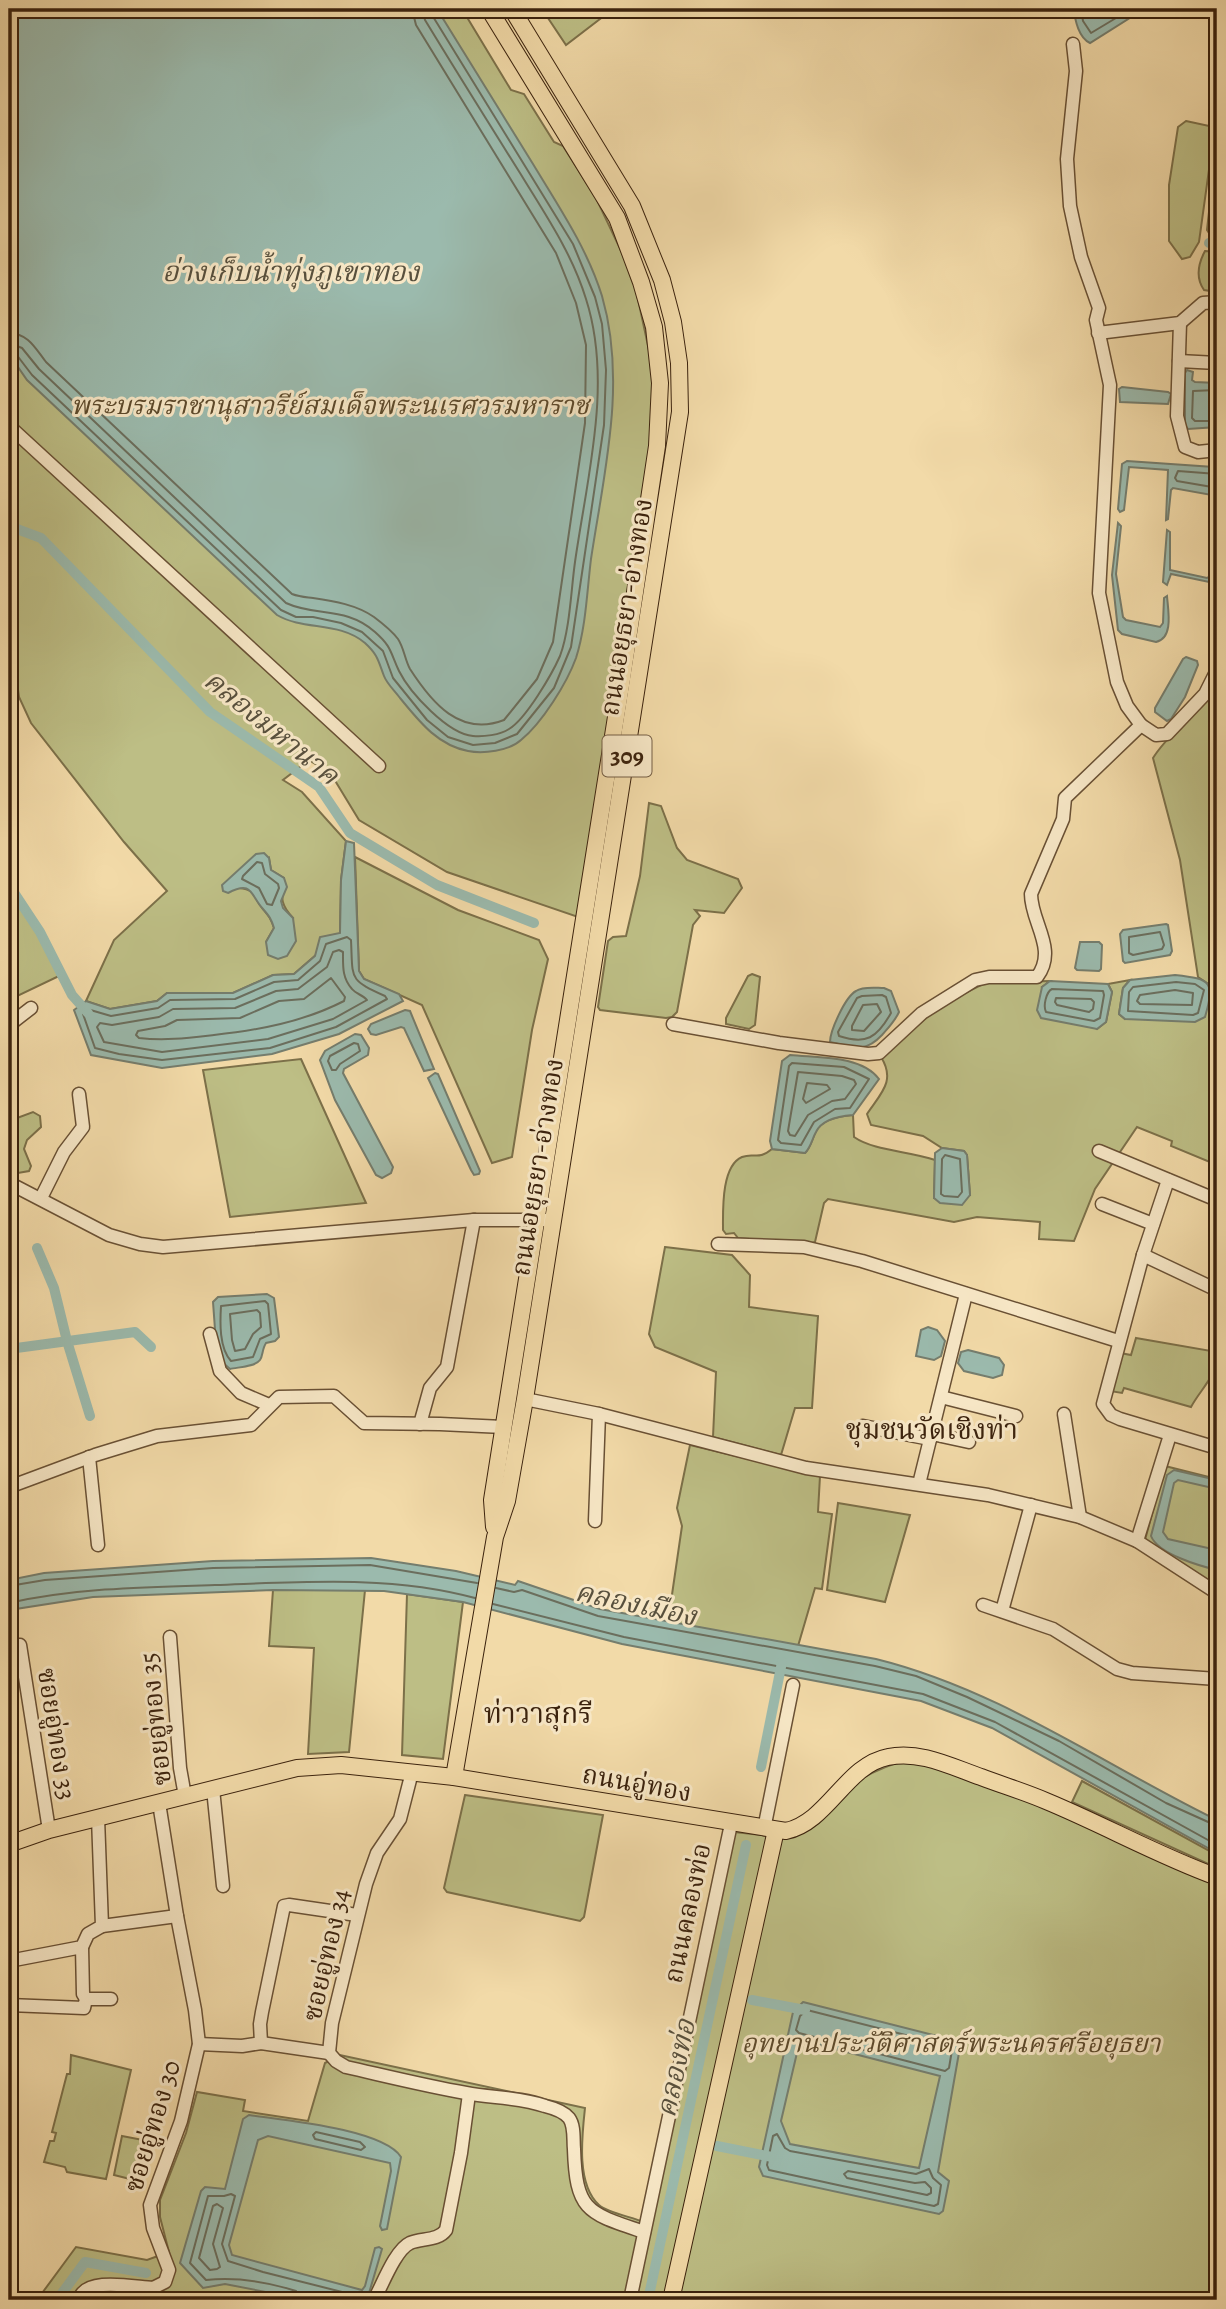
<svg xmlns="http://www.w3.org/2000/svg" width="1226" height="2309" viewBox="0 0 1226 2309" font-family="Alegreya,'Noto Serif Thai',serif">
<rect width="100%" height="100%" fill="#f2daa8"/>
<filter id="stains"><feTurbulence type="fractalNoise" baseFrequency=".00286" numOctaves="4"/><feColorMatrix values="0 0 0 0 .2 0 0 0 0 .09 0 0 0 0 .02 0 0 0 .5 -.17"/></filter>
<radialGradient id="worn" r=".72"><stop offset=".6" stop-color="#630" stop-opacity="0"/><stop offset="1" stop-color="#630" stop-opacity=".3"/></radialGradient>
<!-- green -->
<g fill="#bdbe85" stroke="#7c7049" stroke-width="2" fill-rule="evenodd">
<path d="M9,9h453l49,81 13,4 30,48 9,4 33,52 37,78 20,93 -2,77 -73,471 -131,-45 -88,-52 -28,-46 -22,-14 -26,20 19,12 44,49 -5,39 -1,54 -46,40 -21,1 -40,18h-66l-10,8 -47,8 -24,-8 28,-61 53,-49 -43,-49 -93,-119 -12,-26 -10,-72zM269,858l2,12 13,8c-2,20 -5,25 9,40l-27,24 8,-14c-3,-9 -5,-12 -11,-19 -11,-12 -5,-19 -24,-21z"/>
<path d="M542,9h71l-47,36z"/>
<path d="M1186,121l28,6 1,21 -4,7 -12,87 -9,15 -8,2 -13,-18v-56l9,-58z"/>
<path d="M1217,155v82l-6,-1 -4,-6 8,-72z"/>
<path d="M1205,251l12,1v40l-13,-2c-9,-13 -6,-26 1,-39z"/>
<path d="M1217,680v324l-3,10 3,5v146l-46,-19 1,-5 -35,-14 -42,62 -21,52 -35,-2 1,-17 -63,-5 -23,5 -126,-23 -4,4 -9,39 -5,2 -72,-6 -4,-5 -8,1 -3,-4c0,-19 -2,-64 19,-73 13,-5 15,4 30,-8l33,4c6,-6 7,-14 11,-22 6,-12 24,-15 37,-16l1,22c20,14 56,14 81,23l-1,38 36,-3 -3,-40 -3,-4 -22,-3 -19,-12 -52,-11 -4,-11c14,-21 29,-33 14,-57l60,-52 46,-23 63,-1 -8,6 55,42 9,-7 6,-30 -4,-8 22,-4 -7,8 -4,26 6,5 85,-34 -12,-8 -18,-117 -27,-102c18,-29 50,-47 64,-78z"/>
<path d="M649,803l12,3 16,42 10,12 51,19 4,9 -18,25 -29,-3 5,6 -7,9 -16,87 -5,5 -6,1 -66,-8 -2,-3 10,-66 5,-4 13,-1 14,-60z"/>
<path d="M355,857l103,53 81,30 9,19 -16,71 -20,127 -20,6 -70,-158 -58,-26 -5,-8z"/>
<path d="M9,890l26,39 24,47 -50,24z"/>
<path d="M752,974l8,3 -5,48 -6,4 -23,-5v-6l22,-42z"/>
<path d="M301,1059l65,144 -136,14 -27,-147z"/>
<path d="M33,1112l7,4 1,11 -14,13 -3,9 7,17 -2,5 -11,2 -9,-5v-47z"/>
<path d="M665,1247l67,8 18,20 -1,32 69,9 -6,92h-17l-14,47 -68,-18 3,-65 -61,-25 -6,-13z"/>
<path d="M1136,1338l81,14c1,24 -16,36 -26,55l-67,-19 -2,5 -12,-2 10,-38 11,2z"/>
<path d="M690,1445l130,31 -2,36 14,2 -10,75 -7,-1 -17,58 -130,-24 14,-96 -5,-18z"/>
<path d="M1165,1466l52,13v108l-72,-47z"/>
<path d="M838,1503l72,12 -25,87 -58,-12z"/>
<path d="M273,1590h92l-16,162 -41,2 6,-106 -45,-2z"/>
<path d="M407,1594l56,8 -20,157 -41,-4z"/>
<path d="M907,1761l23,3 114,41 173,78v417h-1180l39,-53 71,13 22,-8 -9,-35v-17l26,-67 11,-41 48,8 -2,11 65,10 17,-58 15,-8 245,53c-3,28 -9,76 14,97 7,7 32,12 42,16l93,-389 54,6c36,-30 72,-69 119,-77z"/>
<path d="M1082,1781l135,74v13l-145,-66z"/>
<path d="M465,1795l138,20 -19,102 -4,4 -133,-29 -3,-4z"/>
<path d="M71,2055l60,15 -25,109 -39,-7 -2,-5 -21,-5 6,-21h4l2,-8 -4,-1 15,-58h3z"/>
<path d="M122,2136l21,4 -9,40 -20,-5z"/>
</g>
<!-- water -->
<g fill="#9bbaad" stroke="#757d6d" stroke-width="2" fill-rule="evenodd">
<path d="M9,9h428c32,52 64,103 96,155 26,43 54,84 69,132 25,86 2,177 -11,263 -4,32 -5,68 -15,99 -9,25 -34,65 -55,82 -12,11 -38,14 -53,11 -31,-6 -49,-30 -68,-53 -5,-7 -13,-14 -16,-22 -6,-16 -6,-21 -19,-33 -26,-22 -61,-12 -88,-28l-250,-235 -18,-26z"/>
<path d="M1074,9h70l-54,34c-11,-5 -15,-22 -16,-34z"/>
<path d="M1187,370l6,2 -1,8 3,2 22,1v44l-29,2 -3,-4v-52z"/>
<path d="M1122,387l46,5 3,2 -3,10 -48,-2 -1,-13z"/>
<path d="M1127,461l87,6 3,2 -4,111 -4,2 -38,-8 -4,11 -4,-3 4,-52 3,2v38l37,8 3,-2 2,-81 -39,-7 -2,2 -3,29 -2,1 2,-50 -39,-3 -5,43 -4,2 -2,-3 4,-45z"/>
<path d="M1118,523l3,3 -5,48 7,43 3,3 34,7 3,-4 1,-25 3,-2c1,14 7,42 -11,46l-34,-8 -4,-4 -6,-55z"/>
<path d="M1186,657l11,4 1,4 -13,32 -14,22 -4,2 -12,-9v-4l28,-49z"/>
<path d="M346,841l8,2 5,128 5,8 35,15 4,7 -64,33 -67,20 -110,14 -71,-13 -17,-45 12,-9 24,8 47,-8 10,-8h66l40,-18 21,-1 21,-18 5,-19 20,-4 1,-53z"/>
<path d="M264,853l5,5 2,12 13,8 3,9 -6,14 2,7 10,10 3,23 -9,15 -9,3 -10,-4 -2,-13 8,-14c-3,-10 -5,-12 -11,-19 -13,-14 -10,-29 -35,-16l-5,-2 -1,-6 34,-31z"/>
<path d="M1166,924l2,1 4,26 -2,4 -45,8 -2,-2 -3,-27 3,-4z"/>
<path d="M1080,942h19l3,3 -1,24 -2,2 -22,-1 -2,-2z"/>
<path d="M1175,975c37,4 40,7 30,42l-10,5 -70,-3 -6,-5 4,-26 7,-8z"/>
<path d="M1050,981l58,3 4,8 -6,30 -9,7 -56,-11 -4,-8 5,-23z"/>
<path d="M884,988l7,3 8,21c-4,9 -10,15 -17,23 -18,19 -28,12 -52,7 0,-11 15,-45 26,-51 7,-5 20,-3 28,-3z"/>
<path d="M405,1010l5,1 24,58 -10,2 -20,-43 -3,-1 -25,8 -5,-1 -3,-5 3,-5z"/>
<path d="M355,1034l6,1 8,13 -1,7 -24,14 -1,4 50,94 -2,6 -9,5 -6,-3 -41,-75 -15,-40 5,-9z"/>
<path d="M790,1055c28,3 71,0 89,24l-26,36c-13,1 -31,4 -37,17 -4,7 -5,15 -11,21l-33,-4 -2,-8 12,-80z"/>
<path d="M435,1073l3,1 42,97 -1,3 -5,1 -3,-5 -43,-92z"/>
<path d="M942,1148l22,3 3,4 3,40 -8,10 -22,-2 -6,-5 1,-45z"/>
<path d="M267,1294l7,4 5,39 -4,4 -9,2c-4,6 -3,13 -6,17 -5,7 -22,7 -30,9l-9,-8 -5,-18 -3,-41 5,-5z"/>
<path d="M928,1327l9,3 8,11 -4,15 -7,4 -18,-4 5,-26z"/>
<path d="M968,1350l31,8 5,7 -2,10 -9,3 -29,-7 -6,-8 3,-11z"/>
<path d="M1174,1470l43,10v9l-39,-9 -4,3 -11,49 5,7 49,11v20c-17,-4 -59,-16 -66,-34l16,-61z"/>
<path d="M371,1558l85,13 59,14 3,-4 82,28 276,50c125,31 228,106 341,161v33l-225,-125 -71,-27 -299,-57 -159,-42 -79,-11 -111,-1 -180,7 -84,13v-30l35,-7 169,-12z"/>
<path d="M803,2002l150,38 7,7 -22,125 11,9 -6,30 -4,3 -176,-38 -4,-9 34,-155zM800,2040l140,36 -21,92 -129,-24 -9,-23z"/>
<path d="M249,2115c34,5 134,14 152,42l-14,72 -5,1 -2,-4 11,-55 -1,-8 -122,-27 -10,4 -29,105 3,10 130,35 3,-4 10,-38 4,-1 3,2 -15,51h-60l-82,-16 -22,4 -23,-25 21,-72 4,-4 20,2 18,-70z"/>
</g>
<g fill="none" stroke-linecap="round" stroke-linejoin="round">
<!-- shore -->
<g stroke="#6b6e5d" stroke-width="2">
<path d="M1081,9l2,12 8,12 40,-24"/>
<path d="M9,333c20,1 26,15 37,29l246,232c8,3 13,3 21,4 21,3 44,7 61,19 8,6 18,14 24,22 6,9 7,21 12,30 22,34 50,68 94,51l33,-41 16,-37 32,-219 1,-78 -10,-42 -20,-50 -140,-228 -4,-16"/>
<path d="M9,343l13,5 17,21 247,234c30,14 60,3 89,29 17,15 15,20 24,39 11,22 49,63 74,65 10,1 27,-1 36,-7 17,-10 43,-55 51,-73 10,-27 11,-66 15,-94 12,-85 38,-179 11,-263 -14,-46 -41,-85 -66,-126 -32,-51 -64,-102 -95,-153l-3,-11"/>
<path d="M9,352l7,2 16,21 249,235 15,7h17l28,6 21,9 21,19 10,27 34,42 21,17 25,8 22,-2 22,-9 37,-46 17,-41 33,-222 2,-55 -4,-46 -7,-27 -22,-53 -141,-229 -1,-6"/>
<path d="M1217,390l-24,1 -1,27 3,3h22"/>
<path d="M1217,474l-39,-3 -3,7 2,3 35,6 5,4"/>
<path d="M257,862l5,1 3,11 13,10 1,4 -7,17 -5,-1 -8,-16 -17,-9 1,-3z"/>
<path d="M1160,932l4,13 -2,4 -29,6 -4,-2v-16z"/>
<path d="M347,937l4,3c2,40 -3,39 34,56l2,3 -51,28 -66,21 -108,12 -43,-6 -24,-6 -12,-34 4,-5 24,7 47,-8 12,-8 65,-1 39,-17 24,-2 22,-19 6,-17z"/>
<path d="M339,950l4,2c0,14 -1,26 9,37 4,5 11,6 15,11l-34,19 -65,20 -106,13 -58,-10 -7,-15 3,-4 12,2 47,-8 14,-8 62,-1 41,-17 22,-2 29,-22 6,-15z"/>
<path d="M331,978l14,19 -1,4c-41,21 -85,29 -130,34 -26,3 -49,6 -75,3l-3,-3 2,-4 27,-5 12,-6 63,-2 39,-17 25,-2z"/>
<path d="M1176,982l19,2 9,6 -6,23 -5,2 -65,-4 1,-19 4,-5z"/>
<path d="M1052,989l51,2 1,4 -4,23 -6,3 -48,-9c-3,-6 0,-20 6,-23z"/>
<path d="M1175,990l18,3 -1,12 -52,-1 -3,-3 3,-6z"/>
<path d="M882,995l4,2 5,16c-14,25 -25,32 -52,23l-1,-4 19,-34 5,-2z"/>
<path d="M1056,998l35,1 3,3 -1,7 -4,3 -32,-7 -2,-3z"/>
<path d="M877,1004l4,8 -17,19 -12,-1v-4l11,-21z"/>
<path d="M354,1043l4,1 2,7 -20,13 -4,6h-4l-4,-9 2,-5z"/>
<path d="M792,1063l52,4 25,12 -19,29 -15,1 -21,13 -13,23 -20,-2 -3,-3 11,-74z"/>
<path d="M798,1072l44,4 12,4 2,4 -11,15 -13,2 -24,14 -13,21 -5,-1 -2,-4z"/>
<path d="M807,1083l20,2 3,4 -24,14 -3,-4z"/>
<path d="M945,1155l15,4 2,33 -4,5 -14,-1 -3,-2 1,-35z"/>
<path d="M265,1301l3,3 3,30 -11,5 -7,18 -22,4c-12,-13 -11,-39 -10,-55z"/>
<path d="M257,1310l3,3 1,14 -8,7 -8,15 -10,2 -3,-11 -2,-26z"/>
<path d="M9,1586l36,-6 168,-12 157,-3 107,18"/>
<path d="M496,1588l18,4 8,-2 76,26 277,50 41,10 51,21 92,44 107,62 51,23"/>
<path d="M9,1603c68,-15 137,-16 206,-18 85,-3 177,-10 260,13"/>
<path d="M493,1604l131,33 299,57 72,28 222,123"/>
<path d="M807,2010l142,36 3,4 -3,18 -4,3 -146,-38 -3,-3 4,-14z"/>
<path d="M316,2132l44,10 5,5 -4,3 -46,-11 -2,-4z"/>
<path d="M777,2134l8,14 5,3 126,23 13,-5 4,9 8,7 -3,19 -4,2 -165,-36 -2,-5 6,-29z"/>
<path d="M848,2171l67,12 10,-1 6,6v5l-4,2 -80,-17 -3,-4z"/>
<path d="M217,2204l6,4 -10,36 7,23 -3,2 -7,1 -11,-12 14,-52z"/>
<path d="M300,2300l-4,-9c-28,-9 -61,-14 -90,-11l-16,-17 18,-67h16l7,-2 4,2 -13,48 6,17 35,11 95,24 3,4"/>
</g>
<!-- canal -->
<g stroke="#9bbaad" stroke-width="10">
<path d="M1209,243l8,1"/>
<path d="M9,526l32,12 169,174 109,75 31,46 87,52 97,38"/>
<path d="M9,885l31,47 32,63 16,18"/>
<path d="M37,1248l17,40 13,53 23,75"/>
<path d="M9,1349l126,-17 16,15"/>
<path d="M761,1767l21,-105"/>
<path d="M752,2000l53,10"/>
<path d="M717,2146l55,11"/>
<path d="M57,2300l28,-38 61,11"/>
<path d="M648,2300l98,-455"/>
</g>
<!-- minor casing -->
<g stroke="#695034" stroke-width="15">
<g id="minor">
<path d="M1180,323l-3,93 8,31 13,5 19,-2"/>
<path d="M1098,333l82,-10 23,-20 14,-1"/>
<path d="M1179,361l38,2"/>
<path d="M9,426l370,340"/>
<path d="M1141,725l15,10 11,-1 38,-40 12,-24"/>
<path d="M673,1024l106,19 89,11 11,-1 43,-40 53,-33 14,-3h48c21,-28 -6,-54 -6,-83l32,-75 2,-21 76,-73 -14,-19 -10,-24 -18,-89 11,-208 -14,-65 3,-12 -18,-51 -11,-51 -3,-47 9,-88 -3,-27"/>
<path d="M9,1025l22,-17"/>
<path d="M1099,1151l118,49"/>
<path d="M1168,1180l-25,75 -40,149 8,11 9,4 97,29"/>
<path d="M9,1183l100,52 31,9 23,3 311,-27h72"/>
<path d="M41,1198l23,-46 19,-25 -4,-33"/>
<path d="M1102,1204l51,20"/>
<path d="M718,1244l86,3 58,14 256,80"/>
<path d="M1143,1255l74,35"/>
<path d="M210,1334l10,37 21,22 28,12"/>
<path d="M941,1397l75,19"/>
<path d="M525,1399l74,15 207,54 182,27 92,22 57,24 80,52"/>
<path d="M1064,1414l16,103"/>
<path d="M420,1424l10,-36 17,-21 27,-147"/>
<path d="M863,1426l67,13"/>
<path d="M932,1434l37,8"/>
<path d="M89,1457l9,88"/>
<path d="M919,1484l47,-190"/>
<path d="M9,1487l86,-32 62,-19 94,-11 28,-28 55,-1 30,27 76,1 63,3"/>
<path d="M595,1521l4,-107"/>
<path d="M1137,1541l33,-106"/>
<path d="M983,1605l70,24 64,40 15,4 85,6"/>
<path d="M1002,1611l29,-106"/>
<path d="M170,1637l10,131 5,28"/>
<path d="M20,1645l29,185"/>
<path d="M412,1772l-12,47 -23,34 -11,31 -34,139 -3,30 7,8 10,6c40,9 80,19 120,26 26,5 54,4 79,13 8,2 19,6 24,12 6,8 4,22 5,31 2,63 14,64 70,83"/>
<path d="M213,1789l10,97"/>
<path d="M764,1829l29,-144"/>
<path d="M102,1926l75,-10"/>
<path d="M82,1947l1,47 3,5h25"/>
<path d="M9,1961l73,-14 6,-13 14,-8 -4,-108"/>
<path d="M9,2005l75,3 2,-9"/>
<path d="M261,2043l-1,-19 2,-12 22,-106 5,-1 68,10"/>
<path d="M199,2044l43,2 19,-3 68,10"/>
<path d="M79,2300c6,-24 54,-13 74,-12l12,-6 4,-12 -16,-42 -3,-23 31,-84 18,-77 -4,-34 -18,-94 -18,-113"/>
<path d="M374,2300c8,-14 21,-50 36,-57 12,-5 28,-2 36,-13l15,-77 8,-59"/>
<path d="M630,2300l101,-476"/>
</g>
</g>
<!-- major casing -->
<g stroke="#3b220d" stroke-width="18">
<g id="major">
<path d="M489,9l128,209 24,64 13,45 6,56 -3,63 -35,233 -130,821 2,27"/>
<path d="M454,1777l41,-240 12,-36 18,-102 155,-987 -1,-49 -6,-41 -11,-42 -30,-74 -120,-197"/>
<path d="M9,1844l40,-14 248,-62 44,-3 113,12 332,54c42,-9 60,-66 102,-74 32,-7 64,10 93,20 21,8 44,15 65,24 58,24 113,55 171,76"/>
<path d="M671,2300l105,-470"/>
</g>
</g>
<!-- minor -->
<use href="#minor" stroke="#f7e7c6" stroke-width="12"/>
<!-- major -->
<use href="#major" stroke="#f2daa8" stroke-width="16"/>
</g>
<g text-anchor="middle" stroke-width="6" stroke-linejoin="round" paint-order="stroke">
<!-- shield labels -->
<rect fill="#f7e7c6" stroke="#735d44" stroke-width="2" x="602.5" y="735.5" width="49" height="41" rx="5"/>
<g font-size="24" font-weight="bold" fill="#3b220d">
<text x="627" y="764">309</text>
</g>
<!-- park labels -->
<g font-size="26" font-style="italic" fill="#5c492b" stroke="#f7e7c6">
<text x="330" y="414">พระบรมราชานุสาวรีย์สมเด็จพระนเรศวรมหาราช</text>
<text x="951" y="2052">อุทยานประวัติศาสตร์พระนครศรีอยุธยา</text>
</g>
<!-- street labels -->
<g font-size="26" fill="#3b220d" stroke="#f7e7c6">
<text transform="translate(626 607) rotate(-81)" y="9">ถนนอยุธยา-อ่างทอง</text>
<text transform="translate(537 1167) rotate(-81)" y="9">ถนนอยุธยา-อ่างทอง</text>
<text transform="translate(155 1719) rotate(-96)" y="9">ซอยอู่ทอง 35</text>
<text transform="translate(57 1734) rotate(81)" y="9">ซอยอู่ทอง 33</text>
<text transform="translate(637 1783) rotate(10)" y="9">ถนนอู่ทอง</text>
<text transform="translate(687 1913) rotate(-78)" y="9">ถนนคลองท่อ</text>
<text transform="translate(326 1955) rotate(-77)" y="9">ซอยอู่ทอง 34</text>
<text transform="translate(152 2126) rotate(-73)" y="9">ซอยอู่ทอง 30</text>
</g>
<!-- water labels -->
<g font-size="28" font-style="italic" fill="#58503d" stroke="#f7e7c6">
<text x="291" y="281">อ่างเก็บน้ำทุ่งภูเขาทอง</text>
<text transform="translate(272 727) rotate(39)" y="10">คลองมหานาค</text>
<text transform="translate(636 1603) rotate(12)" y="10">คลองเมือง</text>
<text transform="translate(675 2068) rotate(-78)" y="10">คลองท่อ</text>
</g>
<!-- neighbourhood labels -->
<g font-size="28" fill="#3b220d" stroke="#f7e7c6">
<text x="932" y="1439">ชุมชนวัดเชิงท่า</text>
<text x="538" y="1723">ท่าวาสุกรี</text>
</g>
</g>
<!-- margin -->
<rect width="1226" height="2309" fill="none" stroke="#f2daa8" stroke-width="35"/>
<rect x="10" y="10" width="1205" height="2288" fill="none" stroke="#3b220d" stroke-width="3.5"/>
<rect x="18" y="18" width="1191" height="2274" fill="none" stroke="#3b220d" stroke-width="2"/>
<rect width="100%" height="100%" filter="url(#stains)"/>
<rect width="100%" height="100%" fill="url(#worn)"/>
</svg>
